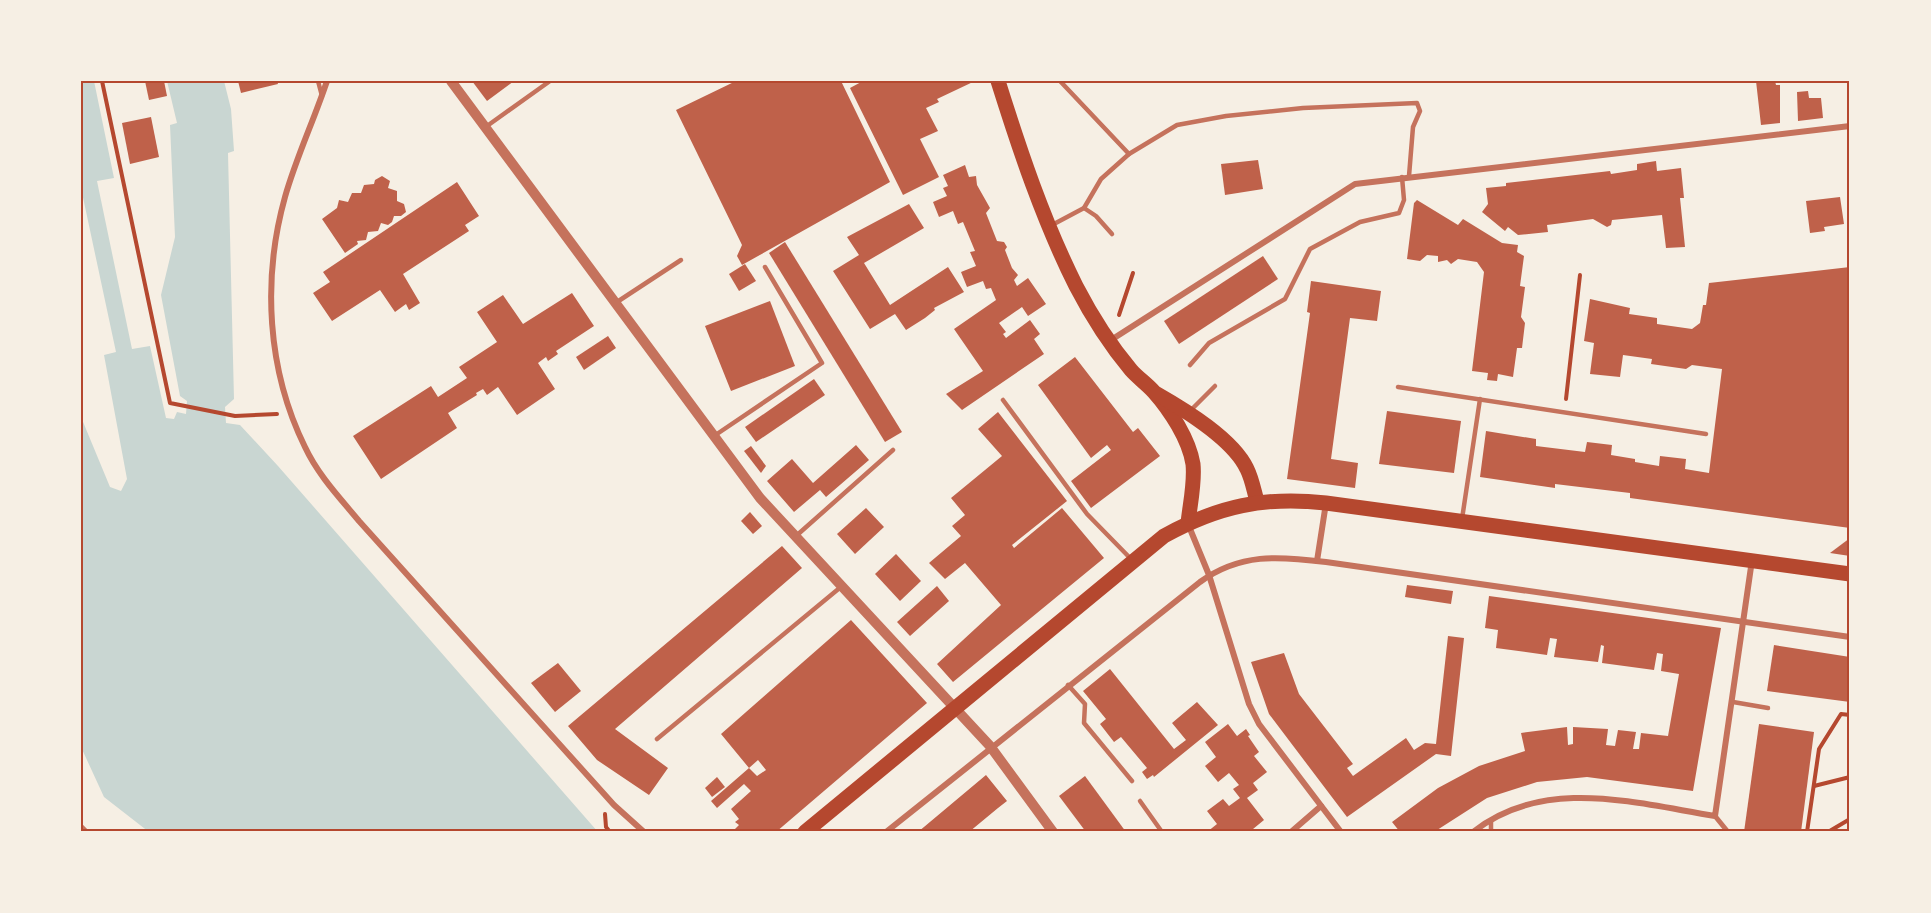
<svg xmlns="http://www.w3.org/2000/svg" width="1931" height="913" viewBox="0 0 1931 913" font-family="'Roboto Serif',serif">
<rect width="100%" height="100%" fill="#f6efe4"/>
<!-- water -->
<path fill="#c9d6d2" d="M81,81h13l20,97 -17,3 35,168 18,-3 16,72 8,1 3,-7 9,2 1,-13 -7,-5 -19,-101 14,-58 -5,-112 7,-2 -10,-42h57l7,28 3,42 -6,2 6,246 -9,8 1,16 14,2 38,41 320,366h-449l-45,-35 -23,-50v-330l29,70 11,4 6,-12 -23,-124 12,-3 -35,-164z"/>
<!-- building -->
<g fill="#bf614a">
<path d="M145,81h19l3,15 -18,4z"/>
<path d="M238,81h39l1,3 -37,9z"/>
<path d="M472,81h42l-27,20z"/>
<path d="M736,81h105l49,101 -148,83 -5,-9 5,-11 -66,-135z"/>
<path d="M863,81h112l-38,18 2,3 -13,6 12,23 -18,8 19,38 -36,18 -53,-107z"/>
<path d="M1756,81h19l1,4h4v38l-19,2z"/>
<path d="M1808,91l1,7h12l2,20 -25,3 -1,-29z"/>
<path d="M151,117l8,40 -29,7 -8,-41z"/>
<path d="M1258,160l5,29 -38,6 -4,-31z"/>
<path d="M1656,161l1,10 24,-3 3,30h-4l5,49 -19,1 -4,-33 -50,5 -1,5 -4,2 -14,-8 -46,6 1,7 -30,3 -10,-8 -3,4 -23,-19 6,-8 -2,-16 20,-2v-3l104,-12 1,3 26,-4v-6z"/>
<path d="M965,165l4,12 7,-1 1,9 13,23 -4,5 11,28 7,1 3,5 -2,3 7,18 6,7 -4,5 3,6 11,-8 18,26 -18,12 -6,-9 -23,16 7,9 -3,2 3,4 24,-18 10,14 -6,5 10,15 -82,56 -16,-16 37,-23 -29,-42 42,-29 -5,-12 -5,1 -3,-8 -16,6 -6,-15 15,-6 -6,-14 5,-1 -12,-29 -5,2 -5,-13 -14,6 -6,-15 14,-6 -4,-8 5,-2 -5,-11z"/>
<path d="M382,176l8,5 -2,7 9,3v10l7,3 2,8 -5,4h-7l-2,6 -4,3 -7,-2 -3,8 -10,1 -2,8 -9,1 1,3 -13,9 -23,-34 15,-11 2,-8 9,2 4,-9h9l3,-8 10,-1 1,-4z"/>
<path d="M457,182l22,34 -14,9 4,6 -66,43 17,29 -11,7 -3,-6 -11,8 -15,-22 -48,31 -19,-28 17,-11 -7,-10z"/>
<path d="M1840,197l4,27 -20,3 1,4 -15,2 -4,-32z"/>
<path d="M1417,200l41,25 5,-6 39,24 16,2 -1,7 7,4 -4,30 5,1 -4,30 4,6 -3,25h-5l-4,29 -15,-3 -1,7 -10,-1 1,-7 -16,-2 12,-99 -7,-10 -19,-3 -7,5 -4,-4 -9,2v-6l-11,-1 -7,6 -13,-2 7,-56z"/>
<path d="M909,204l15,24 -60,35 26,42 58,-38 16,25 -30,16 1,2 -10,8 -19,12 -11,-16 -25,15 -37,-58 26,-16 -12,-18z"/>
<path d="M785,242l117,190 -17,10 -116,-189z"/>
<path d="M1263,256l15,23 -99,65 -15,-23z"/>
<path d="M745,264l11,17 -17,10 -10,-17z"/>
<path d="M1850,267v261l-220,-30v-5l-75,-9v4l-75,-11 6,-46 50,8v7l49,6 2,-10 25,3 -1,10 24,4v3l24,4 1,-10 26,3 -1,10 24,4 13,-104 -30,-4 -6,4 -35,-5 1,-5 -29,-4 -3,22 -30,-3 4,-31 -10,-2 6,-42 40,9 -1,6 28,4v6l35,5 8,-6 3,-18h3l3,-22z"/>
<path d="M1311,281l70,10 -4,30 -27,-3 -19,141 27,4 -3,25 -68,-9 23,-166 -3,-1z"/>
<path d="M572,293l22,33 -38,25 2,3 -10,7 -2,-4 -8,6 17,26 -38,26 -19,-28 -11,8 -4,-6 -7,4 1,2 -29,18 9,15 -76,51 -28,-43 78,-50 7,11 29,-19 -8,-11 38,-25 -20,-30 26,-17 20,29z"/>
<path d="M770,301l25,65 -64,25 -26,-65z"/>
<path d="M608,336l8,12 -32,22 -8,-13z"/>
<path d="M1075,357l58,75 5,-4 22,28 -69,52 -20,-27 40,-31 -4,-5 -16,13 -53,-73z"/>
<path d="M814,379l11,16 -69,47 -11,-15z"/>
<path d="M1387,411l74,10 -7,52 -75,-9z"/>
<path d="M998,412l69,89 -55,44 2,3 48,-40 42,50 -151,124 -16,-18 64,-59 -36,-42 -20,16 -16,-16 32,-27 -9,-10 13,-11 -14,-17 51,-42 -24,-27z"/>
<path d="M856,445l13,15 -43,37 -6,-7 -26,22 -27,-31 25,-22 21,24z"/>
<path d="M751,446l15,20 -5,7 -17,-22z"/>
<path d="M866,508l18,19 -29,27 -18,-20z"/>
<path d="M750,512l12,14 -9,8 -12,-13z"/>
<path d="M1850,538v18l-20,-3z"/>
<path d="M782,546l20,22 -187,161 53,39 -19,27 -52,-35 -29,-34z"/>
<path d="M896,554l25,27 -21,20 -25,-27z"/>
<path d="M1407,585l46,6 -2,13 -46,-7z"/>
<path d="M937,586l12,15 -39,35 -13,-14z"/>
<path d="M1489,596l232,32 -28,163 -106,-14 -50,5 -50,16 -53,34h-34l-8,-10 46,-34 41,-22 46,-15 -4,-18 46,-6 1,18 5,-1v-17l35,2 -2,16 9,1 3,-16 18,2 -3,17h6l2,-16 27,3 11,-62 -18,-3 2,-17 -6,-1 -3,17 -52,-7 2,-17 -3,-1 -3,17 -44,-5 3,-18 -7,-1 -3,17 -51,-7 2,-18 -13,-2z"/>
<path d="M851,620l76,83 -151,129h-38l-3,-3 4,-4 -4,-3 4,-3 -8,-10 20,-18 -7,-7 -27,24 -6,-7 38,-33 8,8 9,-6 -8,-10 -9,8 -28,-34z"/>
<path d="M1448,636l16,2 -13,118 -15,-2 -89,63 -78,-103 -18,-52 33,-9 15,41 54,70 -6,4 6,8 53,-38 8,12 11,-7 11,1z"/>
<path d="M1774,645l76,12v45l-83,-11z"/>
<path d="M558,663l23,28 -26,21 -24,-29z"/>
<path d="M1110,669l64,80 12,-9 -14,-17 25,-21 21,23 -64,52 -1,-2 -6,4 -5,-7 5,-4 -26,-31 -7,5 -14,-18 6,-5 -23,-28z"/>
<path d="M1228,724l9,12 9,-7 4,6 -2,1 11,16 -5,4 13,16 -14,11 5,7 -11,8 17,22 -11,9 2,3h-48l10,-8 -10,-13 16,-12 6,7 11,-8 -7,-9 6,-4 -10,-12 -11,9 -13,-16 11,-9 -11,-15z"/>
<path d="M1759,724l55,8 -13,100h-57z"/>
<path d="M986,775l21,26 -9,7 -29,24h-51z"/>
<path d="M1085,776l41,56h-40l-27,-36z"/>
<path d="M717,777l8,10 -13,10 -7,-9z"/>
</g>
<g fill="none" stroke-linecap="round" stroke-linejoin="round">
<!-- path -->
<g stroke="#b5482f" stroke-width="4">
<path d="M102,81l68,322 65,13 42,-2"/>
<path d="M1119,315l14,-42"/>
<path d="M1566,399l14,-124"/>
<path d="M1814,786l36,-9"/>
<path d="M605,814l1,13 4,5"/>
<path d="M1807,832l12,-83 22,-35 9,1"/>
<path d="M1828,832l22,-13"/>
</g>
<!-- service -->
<g stroke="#c5725c" stroke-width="4.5">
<path d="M318,81l4,15"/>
<path d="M1060,81l69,73"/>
<path d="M487,126l63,-45"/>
<path d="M1084,208l12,8 16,18"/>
<path d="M1052,225l32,-17 17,-29 28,-25 48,-29 49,-9 77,-8 114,-5 3,8 -7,16 -4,49"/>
<path d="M617,302l64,-42"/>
<path d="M1190,365l19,-22 76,-44 25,-50 50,-27 39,-9 5,-13 -2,-23"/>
<path d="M1398,387l308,47"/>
<path d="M1003,400l84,114 44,45"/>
<path d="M1190,411l25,-25"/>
<path d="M714,436l108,-73 -57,-96"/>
<path d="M1462,519l18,-120"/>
<path d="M796,536l97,-86"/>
<path d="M1068,685l17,19 -1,19 48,58"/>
<path d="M1733,702l35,6"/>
<path d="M657,739l185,-153"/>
<path d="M1140,801l22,31"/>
<path d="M1491,832v-12"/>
</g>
<!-- pedestrian -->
<path stroke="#c5725c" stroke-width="5" d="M1715,816l13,16"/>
<!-- minor -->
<g stroke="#c5725c" stroke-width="6">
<path d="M327,81c-13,39 -31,77 -42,116 -23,82 -18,173 20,250 13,28 35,51 54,74l255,284 30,27"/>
<path d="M1111,340l244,-156 495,-58"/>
<path d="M1188,524l21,51 40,129 10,20 82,108"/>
<path d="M1317,561l9,-58"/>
<path d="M81,827l5,5"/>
<path d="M886,832l314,-250c40,-29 78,-26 126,-20l524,75"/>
<path d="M1291,832l30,-26"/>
<path d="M1473,832c71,-56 161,-29 242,-16l37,-256"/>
</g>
<!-- tertiary -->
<path stroke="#c5725c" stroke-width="10" d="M451,81l309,417 230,248 63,86"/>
<!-- primary -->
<g stroke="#b5482f" stroke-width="15">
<path d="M998,81c22,70 45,139 78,205 15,29 34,59 55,84 7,8 16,14 23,22 16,18 35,47 39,72 2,19 -3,40 -5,59"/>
<path d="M1157,394c28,16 76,45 90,75 5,10 7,22 10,32"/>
<path d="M805,832l359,-296c54,-30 101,-40 162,-33l524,71"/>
</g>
</g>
<!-- border -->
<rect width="1931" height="913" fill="none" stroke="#f6efe4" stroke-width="165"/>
<rect x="82" y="82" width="1766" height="748" fill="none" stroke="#b5482f" stroke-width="2"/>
</svg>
